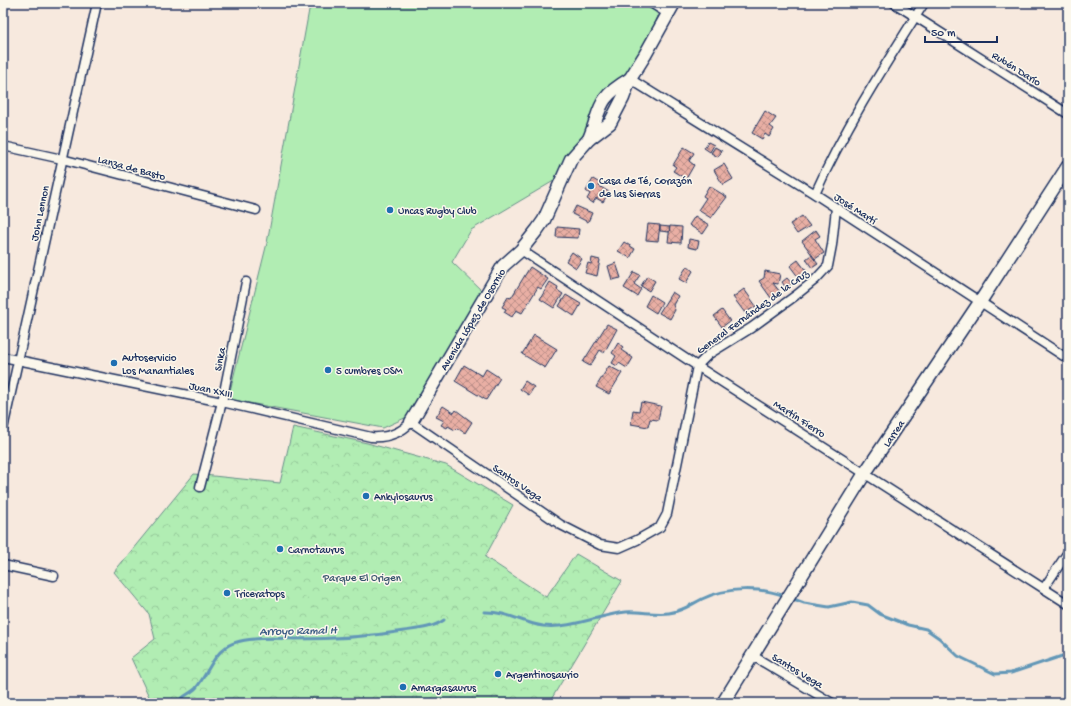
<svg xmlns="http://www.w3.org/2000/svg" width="1071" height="706" viewBox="0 0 1071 706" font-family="'Gochi Hand',sans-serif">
<defs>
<pattern id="park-crowns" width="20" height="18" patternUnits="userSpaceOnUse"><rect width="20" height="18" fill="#b1edb3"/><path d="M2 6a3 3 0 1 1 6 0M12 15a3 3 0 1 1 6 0" fill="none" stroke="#98cc9c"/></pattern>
<pattern id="building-cross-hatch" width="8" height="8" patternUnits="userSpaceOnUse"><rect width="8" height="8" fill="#e9afa4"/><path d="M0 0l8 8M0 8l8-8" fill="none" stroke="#bc8f89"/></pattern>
</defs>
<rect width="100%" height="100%" fill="#f7e9de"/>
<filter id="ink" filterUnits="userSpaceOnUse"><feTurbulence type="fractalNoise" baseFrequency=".025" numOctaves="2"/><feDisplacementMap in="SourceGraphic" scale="8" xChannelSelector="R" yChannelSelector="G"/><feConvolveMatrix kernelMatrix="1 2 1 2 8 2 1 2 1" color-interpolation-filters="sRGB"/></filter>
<g filter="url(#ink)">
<!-- green -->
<path fill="#b1edb3" stroke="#668e88" d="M318,3h324l14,9 2,3 -8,26 -23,31 -17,14 -21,42 -32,51 -86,51 -19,32 30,29 -75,126 -24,11 -155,-29 39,-156 42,-233z"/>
<!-- park -->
<path fill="url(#park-crowns)" stroke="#668e88" d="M293,427l74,16 79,22 67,40 -28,52 61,40 30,-43 46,27 -73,122h-397l-21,-45 24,-19 -6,-25 -35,-42 80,-98 86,9z"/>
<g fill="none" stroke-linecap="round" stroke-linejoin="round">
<!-- stream -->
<g stroke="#6297b7" stroke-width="3">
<path d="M791,598l13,5 25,4 23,-5 16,3 12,9 28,11 18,4 13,9 19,18 37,18 16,-1 57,-19"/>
<path d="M484,612c23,-1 38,11 59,14 28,3 56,-11 83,-14 14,-1 29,3 43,1 14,-2 21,-8 33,-14 24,-12 59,-12 83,-3"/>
<path d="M177,703c5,-7 13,-9 19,-15 11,-13 16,-31 30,-41 14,-10 52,-9 69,-8 37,0 72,-2 109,-8 13,-2 29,-3 40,-11"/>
</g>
</g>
<!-- building -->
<g fill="url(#building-cross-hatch)" stroke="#1b2f5e">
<path d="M765,111l11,7 -6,8 4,3 -5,8 -4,-3 -3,5 -10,-6z"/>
<path d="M708,142l6,3 -4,7 -6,-4z"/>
<path d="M684,147l10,6 -5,8 5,4 -8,14 -13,-8 3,-4 -3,-2z"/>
<path d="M715,147l7,4 -4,6 -7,-4z"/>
<path d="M724,164l9,15 -10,6 -9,-15z"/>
<path d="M593,179l8,5 -2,2 10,6 -6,10 -7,-4 -3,5 -6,-4 3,-5 -4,-3z"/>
<path d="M709,186l18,11 -16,21 -13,-8 8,-12 -3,-2z"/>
<path d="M576,206l16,7 -4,9 -16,-8z"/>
<path d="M695,216l14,9 -6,9 -14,-9z"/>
<path d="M802,216l8,10 -13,8 -7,-10z"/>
<path d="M648,224l12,1 -2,16 -12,-1z"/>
<path d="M660,226l10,1 -1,5 -9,-1z"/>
<path d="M670,226l12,1 -1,16 -13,-1z"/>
<path d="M557,227l22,2 -1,9 -22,-1z"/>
<path d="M816,230l4,6 -5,3 9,14 -9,6 -13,-18z"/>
<path d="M689,239l10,2 -2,8 -9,-2z"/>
<path d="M624,242l11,7 -5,9 -12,-7z"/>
<path d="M572,252l10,7 -6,9 -10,-7z"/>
<path d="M811,255l7,9 -6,4 -6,-9z"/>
<path d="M592,258l8,2 -3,16 -12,-3 3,-10 3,1z"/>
<path d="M798,260l9,12 -8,6 -9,-12z"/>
<path d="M616,263l5,15 -9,2 -4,-14z"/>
<path d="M687,266l6,5 -7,12 -7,-4z"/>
<path d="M530,267l18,12 -7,10 -3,-2 -16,26 -6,-3 -4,7 -8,-5 2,-3 -4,-2 6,-10 3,1z"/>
<path d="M765,271l15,3 -2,10 -5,-1 7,9 -9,6 -12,-17 5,-3z"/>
<path d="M634,272l6,3 -6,9 7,5 -4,7 -13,-8z"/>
<path d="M647,276l8,5 -6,10 -8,-5z"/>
<path d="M787,278l5,6 -6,4 -4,-6z"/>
<path d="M550,282l8,5 -1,3 6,4 -9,14 -14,-9z"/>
<path d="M744,289l12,17 -11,7 -12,-16z"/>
<path d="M672,292l6,4 -5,9 2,5 -5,9 -11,-6z"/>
<path d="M566,295l15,9 -7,12 -15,-10z"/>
<path d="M651,295l11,7 -6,11 -11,-7z"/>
<path d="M722,310l8,11 -8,6 -8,-11z"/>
<path d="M607,324l10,5 -13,24 -4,-3 -10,16 -7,-4z"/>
<path d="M534,335l23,14 -12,19 -23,-14z"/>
<path d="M618,343l5,4 -2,3 12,8 -6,10 -8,-5 -2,3 -5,-3 4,-7 -4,-3z"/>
<path d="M464,365l18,11 4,-7 14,9 -14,22 -31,-19z"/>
<path d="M609,366l13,7 -13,21 -13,-7z"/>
<path d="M525,381l9,6 -5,8 -9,-6z"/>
<path d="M641,402l20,4 -3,14 -8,-1 -2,8 -17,-3 2,-14 6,1z"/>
<path d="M443,406l11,7 2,-3 16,12 -7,11 -8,-5 -2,2 -7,-4 -1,2 -6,-3 3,-4 -8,-4z"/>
</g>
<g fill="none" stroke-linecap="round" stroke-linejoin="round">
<!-- street casing -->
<g stroke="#1b2f5e" stroke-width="11">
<g id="street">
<path d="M651,3l16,10"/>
<path d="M894,3l174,111"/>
<path d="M630,79l185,115 253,165"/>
<path d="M3,146l59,13 194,51"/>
<path d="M815,194c30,-67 70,-129 109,-191"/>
<path d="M521,250l176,116 371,238"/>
<path d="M3,357l219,45 149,35c16,1 29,-3 40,-15l150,103 39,20 19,3 18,-8 23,-13 7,-13 30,-148 12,-12 42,-26 44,-32 20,-16 13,-14 4,-21 4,-37"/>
<path d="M3,429l94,-426"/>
<path d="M200,487l22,-85 24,-120"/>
<path d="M3,565l51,11"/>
<path d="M1044,588l24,-36"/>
<path d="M753,656l79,47"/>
</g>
</g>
<!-- secondary casing -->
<g stroke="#1b2f5e" stroke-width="15">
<g id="secondary">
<path d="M589,139c13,-32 7,-40 41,-60"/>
<path d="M411,422l92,-156 18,-16 16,-20 7,-10 27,-61 18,-20 21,-16 13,-25 7,-19 15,-24 29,-52"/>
<path d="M723,703l142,-230 115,-171 88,-136"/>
</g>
</g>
<!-- street -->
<use href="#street" stroke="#fbf7ec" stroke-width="8"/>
<!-- secondary -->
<use href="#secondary" stroke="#fbf7ec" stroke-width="12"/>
</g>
</g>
<!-- markers -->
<g fill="#1f6fb2" stroke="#fbf7ec" stroke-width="1.5">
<circle cx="591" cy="186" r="4"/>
<circle cx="390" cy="210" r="4"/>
<circle cx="114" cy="363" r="4"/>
<circle cx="328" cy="370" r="4"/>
<circle cx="366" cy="496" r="4"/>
<circle cx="280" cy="549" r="4"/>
<circle cx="227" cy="593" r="4"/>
<circle cx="498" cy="674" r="4"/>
<circle cx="403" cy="687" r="4"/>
</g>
<g text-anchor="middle" stroke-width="3" stroke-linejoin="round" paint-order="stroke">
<!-- street labels -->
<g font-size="11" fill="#1b2f5e" stroke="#fbf7ec">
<text transform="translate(1017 68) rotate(32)" y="4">Rubén Darío</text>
<text transform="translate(132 167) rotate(15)" y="4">Lanza de Basto</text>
<text transform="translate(856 208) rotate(33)" y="4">José Martí</text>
<text transform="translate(39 213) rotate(-78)" y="4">John Lennon</text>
<text transform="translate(752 311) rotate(-36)" y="4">General Fernández de la Cruz</text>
<text transform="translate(472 319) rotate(-59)" y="4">Avenida López de Osornio</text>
<text transform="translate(219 359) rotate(-79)" y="4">Sinka</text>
<text transform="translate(211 389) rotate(12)" y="4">Juan XXIII</text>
<text transform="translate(800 418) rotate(33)" y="4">Martín Fierro</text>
<text transform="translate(893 433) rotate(-56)" y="4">Larrea</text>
<text transform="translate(518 482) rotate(34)" y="4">Santos Vega</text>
<text transform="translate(798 670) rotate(31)" y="4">Santos Vega</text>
</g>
<!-- poi labels -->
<g font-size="11" fill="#1b2f5e" stroke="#fbf7ec" text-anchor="start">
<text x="599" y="184">Casa de Té, Corazón<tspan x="599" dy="13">de las Sierras</tspan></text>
<text x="398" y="214">Uncas Rugby Club</text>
<text x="122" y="361">Autoservicio<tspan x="122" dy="13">Los Manantiales</tspan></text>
<text x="336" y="374">5 cumbres OSM</text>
<text x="374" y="500">Ankylosaurus</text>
<text x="288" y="553">Carnotaurus</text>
<text x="235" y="597">Triceratops</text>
<text x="506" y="678">Argentinosaurio</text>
<text x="411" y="691">Amargasaurus</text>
</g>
<!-- park labels -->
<g font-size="11" fill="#39556f" stroke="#fbf7ec">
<text x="362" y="581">Parque El Origen</text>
</g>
<!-- water labels -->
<g font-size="12" font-style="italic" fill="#395a83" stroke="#fbf7ec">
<text transform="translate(298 630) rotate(-1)" y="4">Arroyo Ramal H</text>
</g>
</g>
<!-- margin -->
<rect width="1071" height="706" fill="none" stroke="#fbf7ec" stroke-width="16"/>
<rect x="8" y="8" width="1055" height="690" fill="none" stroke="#1b2f5e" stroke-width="1.5" filter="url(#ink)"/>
<!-- scale -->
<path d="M925 36v6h72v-6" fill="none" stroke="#1b2f5e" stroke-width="2"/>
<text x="931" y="36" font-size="12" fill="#1b2f5e" stroke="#fbf7ec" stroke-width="3" paint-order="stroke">50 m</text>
</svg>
